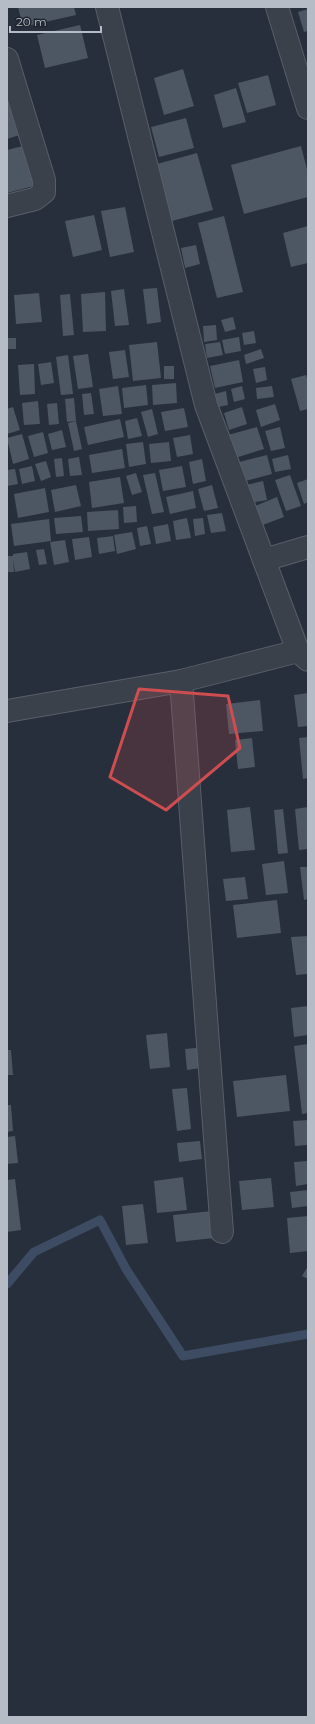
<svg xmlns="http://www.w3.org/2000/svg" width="315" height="1724" viewBox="0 0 315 1724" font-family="Montserrat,sans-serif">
<rect width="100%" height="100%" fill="#262f3b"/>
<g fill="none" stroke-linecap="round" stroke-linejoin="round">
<!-- stream -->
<path stroke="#3d4c62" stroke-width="9" d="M7,1284l27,-32 66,-32 26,49 57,87 125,-22"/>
</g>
<!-- building -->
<g fill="#4d5663">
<path d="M18,7h56l2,8 -53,12z"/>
<path d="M308,9v22l-4,1 -6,-20z"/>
<path d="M80,25l8,33 -43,10 -8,-33z"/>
<path d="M183,69l11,37 -30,9 -10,-37z"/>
<path d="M268,75l8,30 -29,8 -9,-30z"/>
<path d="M236,88l10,34 -23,6 -9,-33z"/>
<path d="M7,93l19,40 -19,6z"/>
<path d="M186,118l8,30 -35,9 -8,-30z"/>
<path d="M31,144l10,40 -34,9v-43z"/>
<path d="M301,146l7,27v24l-64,17 -13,-49z"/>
<path d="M197,153l16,57 -41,11 -15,-57z"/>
<path d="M125,207l9,45 -24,5 -9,-46z"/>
<path d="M94,215l8,35 -29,7 -8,-36z"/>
<path d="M224,216l19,76 -26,6 -19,-75z"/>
<path d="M308,226v37l-17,4 -8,-34z"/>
<path d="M196,245l4,19 -15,4 -4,-20z"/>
<path d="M157,288l4,34 -14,2 -4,-35z"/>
<path d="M124,289l5,36 -14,1 -4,-35z"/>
<path d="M105,292l1,39 -23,1 -2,-38z"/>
<path d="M39,293l3,29 -26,2 -2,-29z"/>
<path d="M70,294l4,41 -11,1 -3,-41z"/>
<path d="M233,317l3,12 -11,3 -4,-12z"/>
<path d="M216,325l1,15 -13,2 -1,-16z"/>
<path d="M254,331l2,12 -12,2 -2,-12z"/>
<path d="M239,337l2,14 -16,3 -3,-14z"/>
<rect x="7" y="338" width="9" height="11"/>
<path d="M157,342l4,36 -28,3 -4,-36z"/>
<path d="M220,342l3,13 -16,3 -2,-14z"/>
<path d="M261,349l3,9 -18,6 -2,-9z"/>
<path d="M125,350l4,27 -16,2 -4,-27z"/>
<path d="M88,354l5,33 -15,2 -5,-33z"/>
<path d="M68,355l5,39 -12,1 -5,-38z"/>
<path d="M239,360l4,22 -28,6 -5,-22z"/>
<path d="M51,362l3,21 -13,2 -3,-21z"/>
<path d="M34,364l1,30 -15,1 -2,-30z"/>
<rect x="164" y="366" width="10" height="13"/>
<path d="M265,367l2,13 -11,3 -3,-14z"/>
<path d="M306,375l2,7v27l-8,2 -9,-32z"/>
<path d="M176,383l1,20 -24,2 -1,-20z"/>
<path d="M146,385l2,20 -24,3 -2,-20z"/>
<path d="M118,386l4,28 -19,2 -4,-27z"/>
<path d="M242,386l3,13 -11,3 -3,-13z"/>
<path d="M272,386l2,11 -17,2 -1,-11z"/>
<path d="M226,391l2,14 -14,3 -3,-13z"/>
<path d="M91,393l3,21 -10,1 -2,-21z"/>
<path d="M74,398l2,23 -9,1 -2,-23z"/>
<path d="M38,401l2,23 -16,1 -2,-22z"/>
<path d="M57,403l2,21 -10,1 -2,-21z"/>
<path d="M275,404l5,16 -19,7 -5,-17z"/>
<path d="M13,407l7,23 -13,4v-25z"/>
<path d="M242,407l5,17 -18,6 -5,-17z"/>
<path d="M184,408l4,19 -23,4 -4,-19z"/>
<path d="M152,409l6,25 -10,3 -7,-25z"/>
<path d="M137,418l5,18 -14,3 -3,-18z"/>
<path d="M120,419l4,18 -36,8 -4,-18z"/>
<path d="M76,421l6,28 -8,2 -6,-28z"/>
<path d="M257,427l7,22 -29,9 -7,-23z"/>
<path d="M280,427l5,21 -14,3 -6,-20z"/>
<path d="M62,430l4,17 -14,3 -4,-16z"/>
<path d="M43,432l5,21 -14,4 -6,-21z"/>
<path d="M22,434l7,25 -16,5 -6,-26z"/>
<path d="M190,435l3,19 -16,3 -4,-19z"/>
<path d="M143,442l3,22 -17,3 -3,-23z"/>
<path d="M169,442l2,19 -20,2 -2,-19z"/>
<path d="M122,449l3,19 -33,5 -3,-18z"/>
<path d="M267,455l5,19 -27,7 -6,-19z"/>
<path d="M288,455l3,14 -16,3 -3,-13z"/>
<path d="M79,457l3,18 -12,1 -2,-17z"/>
<path d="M62,458l2,18 -8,1 -2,-18z"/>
<path d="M202,459l4,22 -13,3 -4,-22z"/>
<path d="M46,461l5,16 -10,4 -6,-17z"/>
<path d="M32,466l3,15 -13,3 -3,-15z"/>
<path d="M182,466l4,21 -23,4 -4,-21z"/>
<path d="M15,469l3,15 -11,2v-16z"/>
<path d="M136,473l6,19 -10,3 -6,-19z"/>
<path d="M155,473l9,39 -12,2 -9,-39z"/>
<path d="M290,475l11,31 -15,5 -11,-31z"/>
<path d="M120,477l4,26 -32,5 -3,-26z"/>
<path d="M308,479v23l-4,2 -7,-21z"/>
<path d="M263,481l4,19 -17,3 -4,-18z"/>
<path d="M76,485l5,21 -26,6 -4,-22z"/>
<path d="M212,485l6,23 -14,3 -6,-22z"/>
<path d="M45,488l4,24 -31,6 -4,-24z"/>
<path d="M193,491l3,17 -26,6 -4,-17z"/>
<path d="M277,497l7,20 -24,9 -7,-19z"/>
<path d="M136,506l1,16 -13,1 -1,-16z"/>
<path d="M118,510l1,19 -31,2 -1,-19z"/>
<path d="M222,513l4,18 -15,2 -4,-18z"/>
<path d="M81,516l2,16 -27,2 -2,-16z"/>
<path d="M187,518l4,20 -15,2 -3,-19z"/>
<path d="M203,518l2,16 -10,2 -2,-17z"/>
<path d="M49,519l2,22 -37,5 -3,-22z"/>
<path d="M168,524l3,17 -15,3 -3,-17z"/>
<path d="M147,526l4,18 -11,2 -3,-18z"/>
<path d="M132,532l4,17 -19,5 -3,-19z"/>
<path d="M113,536l2,15 -16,3 -2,-16z"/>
<path d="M89,537l3,20 -17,3 -3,-21z"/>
<path d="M65,540l4,22 -15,3 -4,-23z"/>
<path d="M44,549l3,15 -8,1 -3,-15z"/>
<path d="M27,552l3,17 -15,3 -2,-12 1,12h-7v-16h6v-2z"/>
<path d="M308,693v33l-10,1 -4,-32z"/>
<path d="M260,700l3,31 -34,3 -3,-30z"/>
<path d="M308,737v41l-5,1 -4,-41z"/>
<path d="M252,738l3,29 -17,2 -3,-29z"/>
<path d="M250,807l5,43 -24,2 -4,-42z"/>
<path d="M308,807v42l-9,1 -4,-41z"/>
<path d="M283,809l5,44 -10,1 -4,-44z"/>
<path d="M284,861l4,32 -22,2 -4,-31z"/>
<path d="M300,867h8v32l-4,1z"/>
<path d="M245,877l3,22 -22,2 -3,-22z"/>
<path d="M277,900l4,33 -44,5 -4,-33z"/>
<path d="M308,936v38l-12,1 -5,-38z"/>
<path d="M308,1006v29l-14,2 -3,-29z"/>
<path d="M167,1033l3,34 -20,2 -4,-34z"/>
<path d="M308,1044v69l-6,1 -8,-68z"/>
<path d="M206,1047l2,20 -21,3 -2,-21z"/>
<path d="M7,1050h4l2,25h-6z"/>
<path d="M286,1075l4,36 -53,6 -4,-36z"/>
<path d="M187,1088l4,41 -14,2 -5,-42z"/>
<path d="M7,1105h4l2,26 -6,1z"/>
<path d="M308,1120v25l-13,1 -2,-25z"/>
<path d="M15,1136l3,27 -11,1v-27z"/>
<path d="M200,1141l2,18 -23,3 -2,-19z"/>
<path d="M308,1161v23l-12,2 -2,-24z"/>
<path d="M183,1177l4,33 -30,3 -3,-32z"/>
<path d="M271,1178l3,29 -32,3 -3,-29z"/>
<path d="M15,1179l6,51 -14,2v-52z"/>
<path d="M308,1190v16l-16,2 -2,-16z"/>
<path d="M143,1204l5,39 -22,2 -4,-39z"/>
<path d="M212,1211l3,27 -39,4 -3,-27z"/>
<path d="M308,1216v35l-18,2 -3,-35z"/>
<path d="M308,1266v13l-6,-3z"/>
</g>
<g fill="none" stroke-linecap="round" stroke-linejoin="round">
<!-- minor casing -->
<g stroke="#585f69" stroke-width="24">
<g id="minor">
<path d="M107,7l99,398 92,246 10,9"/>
<path d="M277,7l31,101"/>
<path d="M7,59l37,121v12l-9,7 -28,7"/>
<path d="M264,560l44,-13"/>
<path d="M181,681l41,551"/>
<path d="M7,711l174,-30 117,-30"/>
</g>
</g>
<!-- minor -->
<use href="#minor" stroke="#3a414b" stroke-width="22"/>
</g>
<!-- marked area -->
<path fill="#ce4d50" fill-opacity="0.2" stroke="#ce4d50" stroke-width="3" stroke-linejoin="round" d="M139,689l89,7 12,52 -74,62 -56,-33z"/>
<!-- border -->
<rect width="315" height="1724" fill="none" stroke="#b5bcc6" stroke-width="16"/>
<!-- scale -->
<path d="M10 26v6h91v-6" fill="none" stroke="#b5bcc6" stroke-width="2"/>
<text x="16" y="26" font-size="12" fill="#b5bcc6" stroke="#1f2630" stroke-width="3" paint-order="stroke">20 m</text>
</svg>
